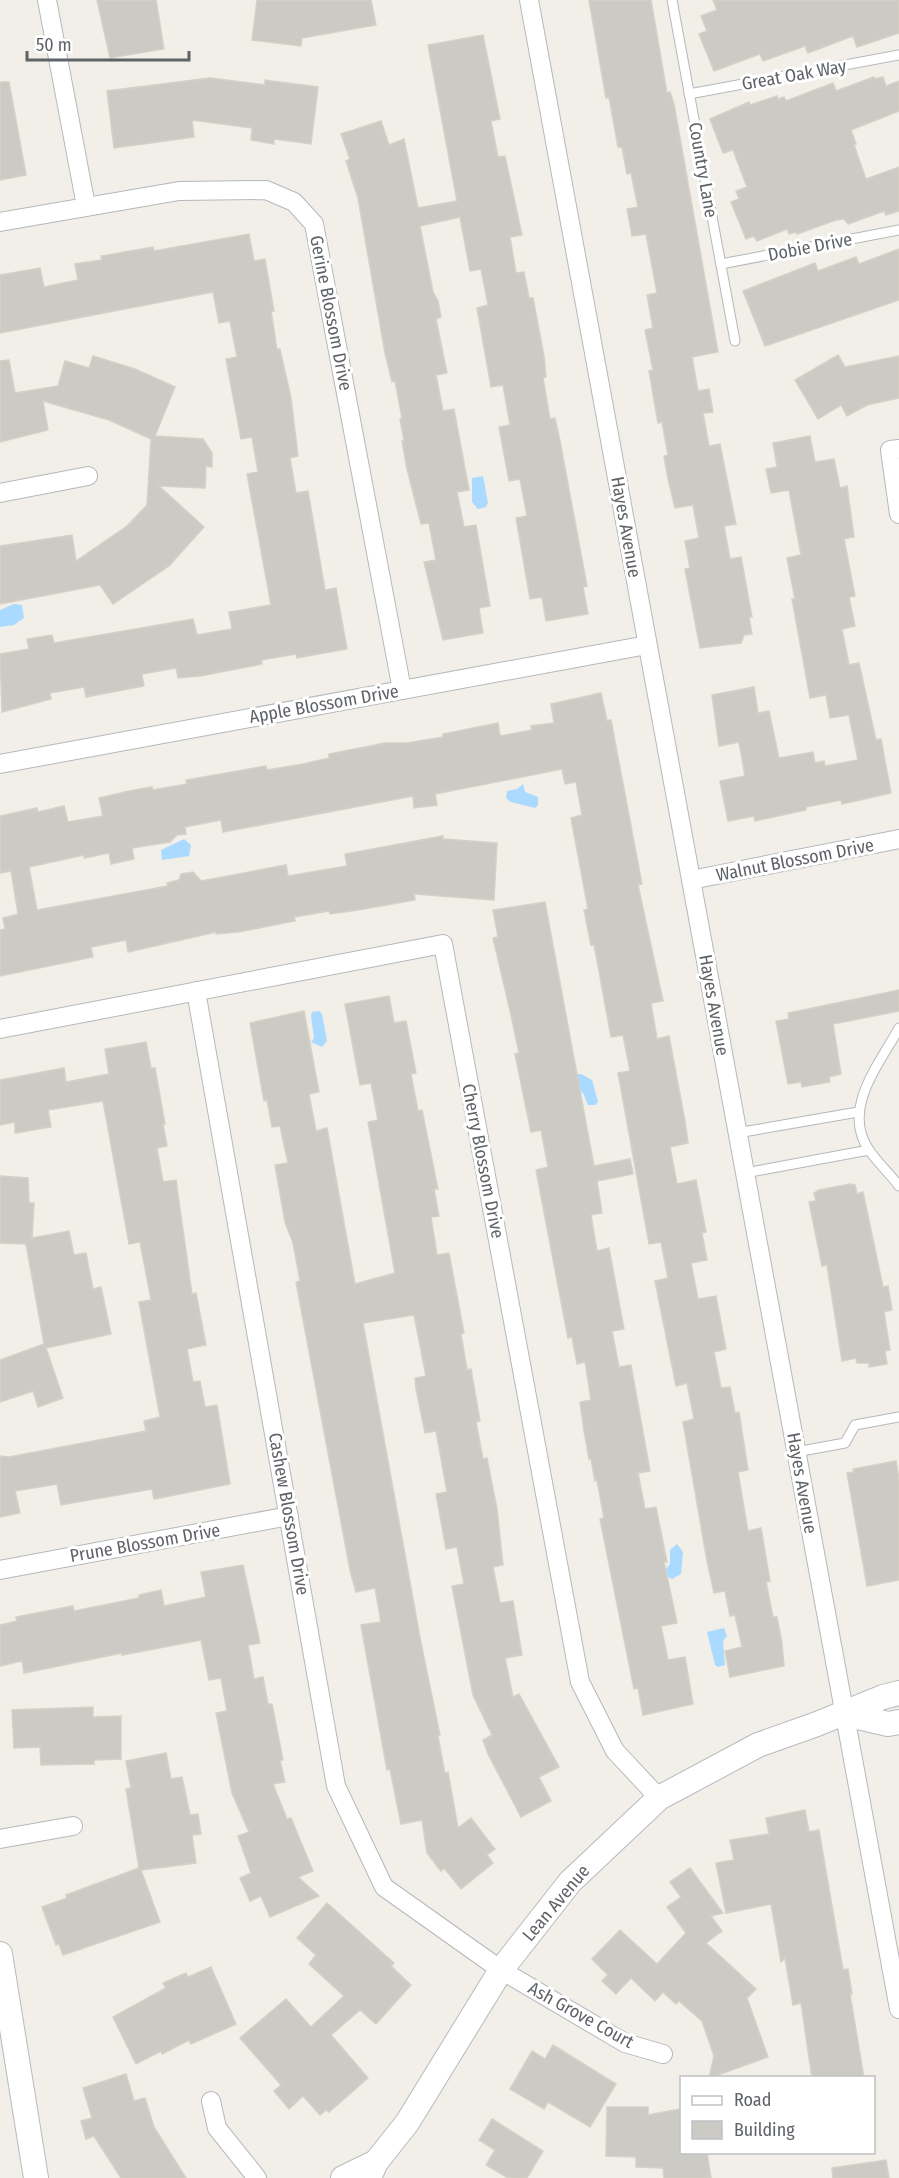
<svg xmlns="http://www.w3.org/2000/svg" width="899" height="2178" viewBox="0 0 899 2178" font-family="'Fira Sans Condensed',sans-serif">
<rect width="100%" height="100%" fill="#f1efe8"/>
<!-- water -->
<g fill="#aadaff">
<path d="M483,476l5,27 -2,4 -8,2 -6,-7v-24z"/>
<path d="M14,604l8,1 2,13 -10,7 -14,2v-17z"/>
<path d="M523,784l2,8 13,5v8l-3,3 -24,-6 -5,-4 1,-7 10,-2z"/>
<path d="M184,839l7,6 -2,11 -27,4 -1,-10z"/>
<path d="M319,1011l3,3 5,27 -5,6 -11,-5 3,-4 -3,-22 1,-4z"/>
<path d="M581,1074l11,6 6,22 -3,3h-7l-5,-12 -9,-5 -5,-13z"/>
<path d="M677,1544l6,8 -2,22 -9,5 -4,-2 -2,-8 4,-5v-14z"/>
<path d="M724,1628l3,8 -4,5 2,24 -7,2 -3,-2 -8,-33z"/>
</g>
<!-- building -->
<g fill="#cccac5" stroke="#d6d1c6" stroke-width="1.5">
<path d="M97,0h59l8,49 -54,9z"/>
<path d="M257,0h114l5,25 -74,13 -1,8 -49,-6z"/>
<path d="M589,0h62l16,93 3,-1 4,12 44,248 -26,5 6,34 11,-2 4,23 -10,1 6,33 11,-2 16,80 -12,2 6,33 11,-2 11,60h-3l3,17 -8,1 -3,8 -41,5 -15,-79 5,-1 -5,-27 14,-3 -6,-33 -18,3 -7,-29 -4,-23 4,-1 -6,-33 -4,1 -9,-52 4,-1 -8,-40 8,-2 -6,-33 10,-2 -11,-59 -14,2 -5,-27 11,-2 -7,-34 -4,1 -5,-27h-4l-9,-50 -3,1z"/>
<path d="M713,0h186v33l-42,14 -4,-11 -45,17 -3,-7 -42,15 -3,-7 -46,17 -15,-37 8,-3 -6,-15 16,-6z"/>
<path d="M483,35l17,84 -9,2 7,36 7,-1 17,79 -12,2 6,36 8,-1 5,26h4l11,58 2,21 -3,1 7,41 5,-1 5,23 27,145 -4,1 5,27 -42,7 -4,-24 -12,2 -14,-81 11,-2 -7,-37 -11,2 -10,-54 11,-2 -7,-40 -12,2 -14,-79 11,-3 -7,-36 -11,2 -10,-54 -40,9 13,66 5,9 3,16 -5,2 11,54 -11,2 7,36 11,-2 15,81 -12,2 7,35 12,-2 14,81 -11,2 4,25 -40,7 -19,-78 12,-2 -7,-37 -8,1 -14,-55 -5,-28h2l-4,-22 2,-1 -7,-37 -3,1 -7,-29 -27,-155 -12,-37 4,-2 -9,-25 40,-13 8,24 15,-6 14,69 39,-7 -29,-156z"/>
<path d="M874,77l1,2 8,-2 3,9 13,-5v30l-48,19 5,14 -2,1 12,34 33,-12v44l-13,4 -2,-4 -36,13 -4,-5 -8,1 -39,14 -1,-2 -7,2 -2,-5 -30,12 -3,-5 -8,3 -15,-37 8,-3 -3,-8 11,-4 -14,-37 -10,3 -13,-34 39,-17 1,3 27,-9 1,3 6,-2 2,4 47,-18 3,8z"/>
<path d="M210,78l55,7v-5l53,7 -7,57 -37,-5v5l-23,-4 1,-12 -60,-8 2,17 -80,11 -7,-57z"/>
<path d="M0,82h9l17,93 -26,5z"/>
<path d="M249,234l5,27 11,-2 9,52h-3l6,38h3l11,49 7,58 -8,2 6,35 12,-2 17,99 11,-2 11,61 -50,9 -1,-4 -35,6 1,4 -62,12 -22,2 -2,-10 -34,6 2,12 -58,11 -2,-10 -34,6 1,6 -49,13 -2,-58 29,-5 -2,-10 25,-4 2,8 139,-24 4,16 35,-6 -3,-17 42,-7 -24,-131 11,-2 -6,-35 -11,2 -15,-80 11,-2 -7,-36 -11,2 -6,-31 -213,41v-58l40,-7 4,19 34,-7 -3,-16 27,-4 -1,-4 52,-9 1,4z"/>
<path d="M899,249v51l-134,46 -22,-55 72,-28 3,8 38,-14 3,7z"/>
<path d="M838,355l7,12 54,-11v42l-32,7 -20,11 -6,-11 -23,14 -23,-39z"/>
<path d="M93,356l42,13 40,18 -20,49 48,3 9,14v14l-6,-1 -1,22 -46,-2 45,41 -35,39 -56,38 -13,-19 -100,19v-58l72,-11 4,26 51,-35 20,-21 4,-66 -42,-19 -66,-19 5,29 -48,12v-81l9,-1 6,33 43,-7 7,-25 24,7z"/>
<path d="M810,436l5,26 19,-3 6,29 7,-2 7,51 -10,2 11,57 -6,1 6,29 -13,3 7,36 10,-2 17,77 5,-1 10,54 -49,11 -1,-4 -35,7v3l-51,11 -1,-5 -26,5 -8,-40 25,-5 -6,-34 -20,4 -7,-51 42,-8 4,26 11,-2 10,47 34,-6 2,11 9,-2 1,5 33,-6 -9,-45 -19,3 -4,-23 -16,3 -18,-99h3l-8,-41 14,-3 -12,-65 -18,3 -5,-24 11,-2 -4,-24z"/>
<path d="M601,693l6,28 4,-1 31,164 -4,1 25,116 -12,2 6,36 12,-3 16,85 3,22 -18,4 7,37 19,-4 10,52 -4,1 5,27 -16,3 7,36 18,-3 10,53 -12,3 7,36 9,-1 5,26 4,-1 9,58 -10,2 10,59 13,-3 9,53 -4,1 7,35h4l5,26 2,23 -54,11 -5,-26 17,-4 -7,-32 -5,1 -5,-25 -11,2 -7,-32 -24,-139 11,-3 -7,-36 -11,3 -21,-105 13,-3 -7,-36 -12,2 -28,-155 -3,-16 12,-2 -7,-36 -12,2 -17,-93 -3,1 -7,-35 4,-1 -17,-91 11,-3 -6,-33 -11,2 -3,-15 -127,25 2,11 -23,3 -1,-12 -190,36 -2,-12 -36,7 1,7 -9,1 -7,7 -38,6 2,11 -23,5 -2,-11 -25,5v-3l-55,12 8,43 131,-24 -1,-3 12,-3 2,-6 12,-2 8,9 85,-16 2,11 59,-10 -2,-12 98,-18v3l54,4 -3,57 -80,-6 1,6 -57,10 -28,4 -1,-3 -35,6 1,4 -57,11 -22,2v-2l-88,20 -2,-12 -35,7 2,10 -93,19v-46l5,-1 -2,-11 15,-4 -7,-43 -11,2v-57l37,-8 1,4 26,-6 4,16 35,-6 -4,-18 30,-7 23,-4v3l35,-6 -1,-4 80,-14 1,4 36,-6 26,-6v-4l56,-11h22l36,-6v-3l55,-11 2,13 32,-6 -1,-4 23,-3 -3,-19z"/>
<path d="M545,902l49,264 36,-7 3,15 -36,7 5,32 -11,2 6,36 12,-3 15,81 -12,2 7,36 12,-2 19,106 -12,2 7,36 11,-2 11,55h-3l13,61 -16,3 7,34 17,-3 8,47 -50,11 -5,-27 -4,1 -34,-170 4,-1 -7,-38 -2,1 -4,-22h-2l-5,-28 -4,-29 11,-2 -6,-38 -8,2 -5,-27 -4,1 -32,-168 12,-3 -7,-37 -10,2 -16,-78 4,-1 -8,-38 -18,-77 5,-1 -5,-27z"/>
<path d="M899,990v21l-66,13 8,50 -12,3 1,5 -28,5 -1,-5 -13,2 -12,-63 13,-2 -1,-6z"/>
<path d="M389,996l5,27 12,-2 10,52 -5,1 7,37 4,-1 16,79h-4l5,27 -8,1 6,38 12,-2 15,80 -3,1 6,36 4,-1 9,52 -4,1 7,37 4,-1 10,51 6,56 -10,2 7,36 13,-2 9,54 -17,3 8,39 6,-3 40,73 -20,10 12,24 -30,16 -33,-63 -5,-14 9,-5 -19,-40 -21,-109 12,-2 -7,-37 -11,2 -10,-55 11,-2 -11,-61 -11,2 -9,-44 -1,-11 11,-2 -12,-61 -51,8 58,320 19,92 -2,1 7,38 3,-2 10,56 13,-10 24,31 -8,6 6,8 -32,26 -17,-21 -3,3 -14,-18 -5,-33 -21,4 -11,-55 -3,1 -26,-145 20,-3 -6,-34 -19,4 -6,-22 -54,-288 4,-1 -7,-38 -8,-21 -10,-57 13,-2 -8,-37 -8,1 -5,-27 -3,1 -14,-78 54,-12 15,81 -10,2 7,37 11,-3 28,156 40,-11 -27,-151 10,-2 -7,-37 -11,2 -15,-81z"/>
<path d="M146,1042l5,26h4l10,56h-2l4,22 -10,2 6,34 13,-2 16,114 4,-1 10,52 -19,4 6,33 7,-1 5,26 12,-2 13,79 -76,15 -2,-10 -91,16 -4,-21 -42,7 5,22 -20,4v-61l9,1 137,-26 -2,-10 16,-4 -21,-115 12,-2 -6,-32 -5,-26 -11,2 -26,-143 -55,9 3,17 -36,6v-11l-15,3v-45l64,-12 2,14 43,-8 -4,-25z"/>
<path d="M0,1176l28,2 1,25h5l-2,35 37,-7 5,24 12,-2 7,36 8,-2 10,47 -65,14 17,50 -25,9 -5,-16 -33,11v-42l44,-16 -18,-100 -26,-1z"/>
<path d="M850,1184l5,1 2,9 6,-2 20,95 5,-1 4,24 -8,2 6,38 -5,1 2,13 -18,3v-4h-12l-1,-5 -14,3 -15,-96 -5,1 -13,-64 7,-1 -2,-8 5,-3z"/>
<path d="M896,1461l3,18v101l-32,6 -20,-113 7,-1 -1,-3z"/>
<path d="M243,1565l17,78 -12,2 6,34 9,-2 5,27h4l11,56h-3l5,22 -12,2 14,35 4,-1 22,53 -15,6 21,19 -49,21 -9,-21 -11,5 -10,-23 11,-5 -13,-37 11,-4 -17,-39 -16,-80 11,-2 -6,-33 -12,2 -8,-40 -79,15v-2l-98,20 -2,-12 -22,5v-41l17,-4 -1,-4 57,-11 1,5 65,-13v-3l22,-5 3,16 42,-9 -5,-25z"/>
<path d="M93,1707v10l28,-1v43l-27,1v4l-53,1 -1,-18 -26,1 -2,-38z"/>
<path d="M166,1753l5,26 11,-2 8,38 8,-1 3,20 -9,1 4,28 -55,7 19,52 -97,33 -4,-11 -3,1 -14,-38 25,-9 -1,-3 73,-27 -13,-79 5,-1 -5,-27z"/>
<path d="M805,1810l4,22 10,-2 24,140 5,-1 4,25h-2l14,84h-52l-11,-75 -8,2 -8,-47 -4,4 -10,-58 -45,9 -10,-50 18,-3 -4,-20 39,-6 -3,-16z"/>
<path d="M690,1868l33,45 -12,3 11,15 -16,12 50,46 -9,9 21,59 -59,21 5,-22 -12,-35 -23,-20 -3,3 -13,-12 -8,9 -24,-23 -15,16 -14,-13 6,-6 -16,-16 28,-29 37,34 29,-31 -19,-26 14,-10 -11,-15z"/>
<path d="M327,1903l67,60 -3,3 20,19 -35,39 -16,-14 -29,25 37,43 -39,34 -3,-2 -6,5 -17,-19 -14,13 -15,-18 7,-6 -41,-47 46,-39 25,28 33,-31 -35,-32 7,-9 -19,-17z"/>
<path d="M211,1967l25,57 -45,20 -2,-4 -27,14 -1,-3 -25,13 -23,-47 53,-29 -3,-5 23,-10 2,4z"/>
<path d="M553,2045l63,39 -26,43 -42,-25 -4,7 -34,-20 22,-38 13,8z"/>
<path d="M126,2074l8,27 11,-3 9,29 32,51h-65l-27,-42 -8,3 -5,-18 11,-3 -9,-30z"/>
<path d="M607,2107h41v8l33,-6v43h26l4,26h-47l-1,-10 -27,-1v-10l-30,-1z"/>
<path d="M492,2119l51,32 -16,27h-19l-22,-13 9,-15 -16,-10z"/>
<path d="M886,2160l3,18h-56l-1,-10z"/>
</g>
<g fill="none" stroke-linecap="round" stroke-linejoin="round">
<!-- lane casing -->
<g stroke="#b5b8bc" stroke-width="11">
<g id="lane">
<path d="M672,0l63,341"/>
<path d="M689,94l210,-39"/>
<path d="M721,264l178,-34"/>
<path d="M899,1028c-20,37 -58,81 -30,122 9,13 21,24 30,36"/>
<path d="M737,1133l121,-21"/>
<path d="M745,1173l124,-23"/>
<path d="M796,1452l49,-9 10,-18 44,-8"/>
</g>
</g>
<!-- street casing -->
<g stroke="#b5b8bc" stroke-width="20">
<g id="street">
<path d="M47,0l39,206"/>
<path d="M529,0l370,2009"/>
<path d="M0,222l179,-31 87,-1 28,12 20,22 88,466"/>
<path d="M899,449l-9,1 9,64"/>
<path d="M0,493l88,-17"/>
<path d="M0,764l647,-119"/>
<path d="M691,880l208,-41"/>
<path d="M196,991l140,795 48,101 117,83 124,73 38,11"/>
<path d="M0,1029l443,-85 137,738 35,69 44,47"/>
<path d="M0,1570l289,-54"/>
<path d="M0,1839l73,-13"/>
<path d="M211,2101l6,27 40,50"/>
</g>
</g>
<!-- secondary casing -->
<g stroke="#b6babf" stroke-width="26">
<g id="secondary">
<path d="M845,1714l43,10 11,-2"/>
<path d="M0,1954l36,224"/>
<path d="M343,2178l33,-16"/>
<path d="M369,2178l7,-16 31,-39 94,-153 69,-88 89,-84 99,-53 59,-21 66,-27 16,-4"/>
</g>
</g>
<!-- lane -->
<use href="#lane" stroke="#fff" stroke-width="9"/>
<!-- street -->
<use href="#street" stroke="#fff" stroke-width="18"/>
<!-- secondary -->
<use href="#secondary" stroke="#fff" stroke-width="24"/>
</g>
<g text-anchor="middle" stroke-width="6" stroke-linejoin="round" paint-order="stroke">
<!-- street labels -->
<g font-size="18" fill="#5f6368" stroke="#fff">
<text transform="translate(794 75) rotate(-10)" y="6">Great Oak Way</text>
<text transform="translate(703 170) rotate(80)" y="6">Country Lane</text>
<text transform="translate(810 247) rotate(-11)" y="6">Dobie Drive</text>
<text transform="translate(331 313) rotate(79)" y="6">Gerine Blossom Drive</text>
<text transform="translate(626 527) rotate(80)" y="6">Hayes Avenue</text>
<text transform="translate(324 704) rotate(-10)" y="6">Apple Blossom Drive</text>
<text transform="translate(795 860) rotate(-11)" y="6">Walnut Blossom Drive</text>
<text transform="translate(714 1005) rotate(80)" y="6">Hayes Avenue</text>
<text transform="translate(483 1161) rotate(79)" y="6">Cherry Blossom Drive</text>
<text transform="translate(802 1483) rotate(80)" y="6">Hayes Avenue</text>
<text transform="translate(289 1514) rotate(80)" y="6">Cashew Blossom Drive</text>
<text transform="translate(145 1543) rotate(-10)" y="6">Prune Blossom Drive</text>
<text transform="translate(556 1903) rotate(-50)" y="6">Lean Avenue</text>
<text transform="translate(581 2015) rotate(29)" y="6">Ash Grove Court</text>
</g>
</g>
<!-- legend -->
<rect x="680" y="2076" width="195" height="78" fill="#ffffff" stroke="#bfc1c3" stroke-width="1.5"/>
<rect x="692" y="2096" width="30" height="9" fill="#ffffff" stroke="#bfc1c3" stroke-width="1.5"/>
<text x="734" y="2106" font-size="18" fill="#5f6368">Road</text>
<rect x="692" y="2121" width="30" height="18" fill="#cccac5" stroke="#bfc1c3" stroke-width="1.5"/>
<text x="734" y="2136" font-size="18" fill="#5f6368">Building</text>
<!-- scale -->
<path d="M27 51v9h162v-9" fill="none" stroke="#5f6368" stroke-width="3"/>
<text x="36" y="51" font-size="18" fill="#5f6368" stroke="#ffffff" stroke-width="4.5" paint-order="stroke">50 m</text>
</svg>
